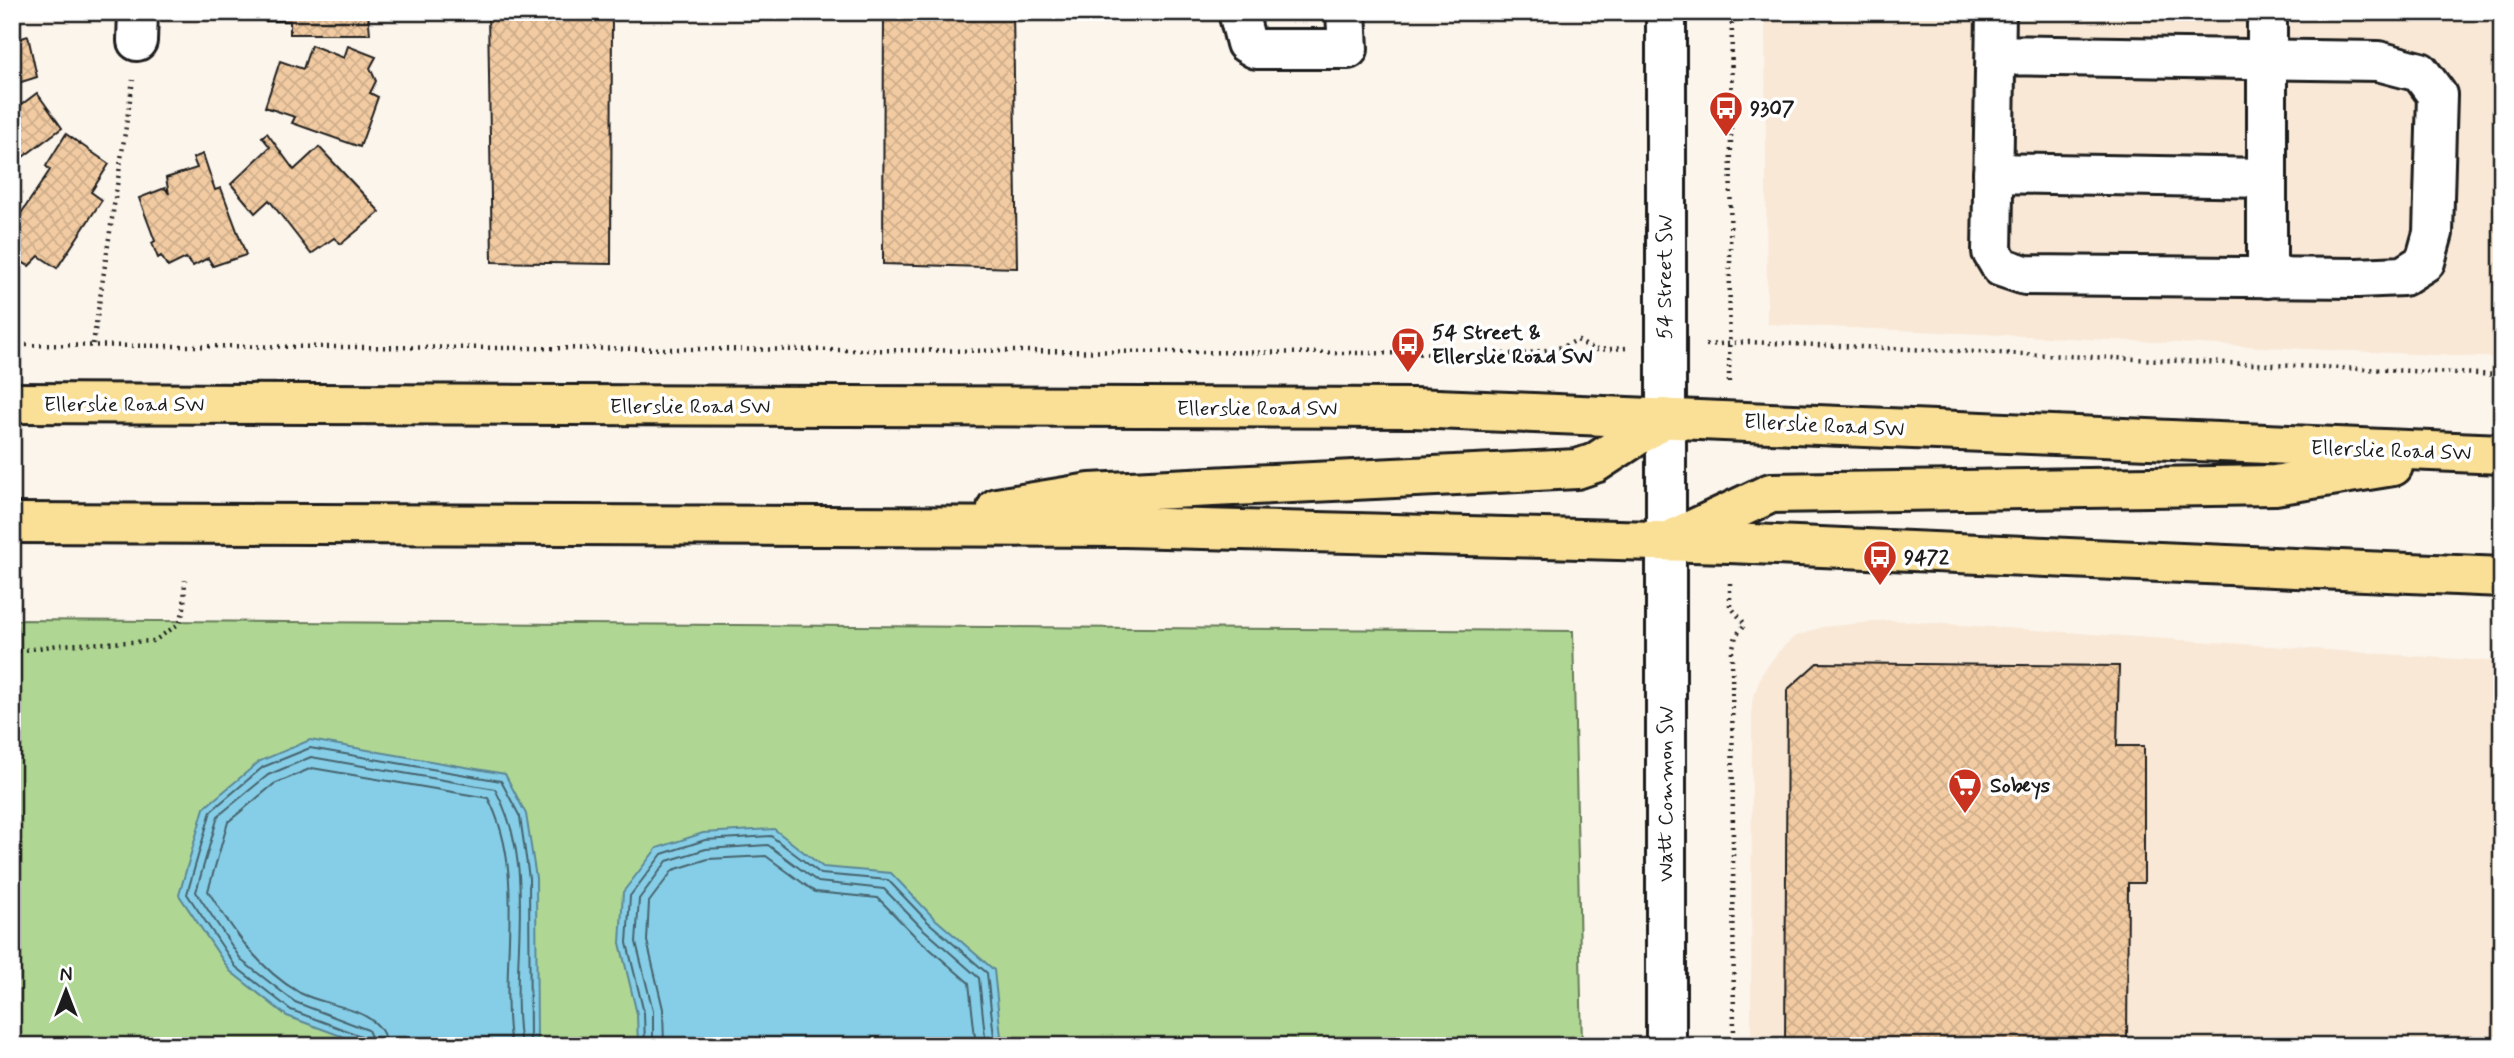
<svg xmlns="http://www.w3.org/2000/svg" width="2514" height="1058" viewBox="0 0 2514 1058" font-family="Mynerve,sans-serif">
<defs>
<pattern id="building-cross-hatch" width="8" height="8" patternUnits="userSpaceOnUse" patternTransform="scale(1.75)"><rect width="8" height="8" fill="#f2cba2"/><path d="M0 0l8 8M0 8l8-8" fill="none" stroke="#cfae8b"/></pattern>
</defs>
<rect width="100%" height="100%" fill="#fcf5ec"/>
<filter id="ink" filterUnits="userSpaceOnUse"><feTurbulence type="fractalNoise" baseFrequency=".0143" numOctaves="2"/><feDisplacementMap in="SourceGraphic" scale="14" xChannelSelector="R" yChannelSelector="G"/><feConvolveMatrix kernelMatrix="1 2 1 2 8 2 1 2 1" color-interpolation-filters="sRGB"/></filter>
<g filter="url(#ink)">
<!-- built -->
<g fill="#f9e8d6">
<path d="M1765,12h737v346l-735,-34z"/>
<path d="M1890,620l612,42v384h-751l1,-344 9,-27 18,-24 15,-14 28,-10z"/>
</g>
<!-- green -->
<path fill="#afd793" stroke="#667a58" stroke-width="2" d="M12,620l1561,11 9,415h-1570z"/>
<!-- water -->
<g fill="#86cee7" stroke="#5c8796" stroke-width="2">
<path d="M310,740l195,34 21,40 10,64 1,168h-169l-81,-30 -57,-45 -51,-76 25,-87 56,-47z"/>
<path d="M774,829l49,38 68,6 42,44 61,53 8,76h-364l-1,-32 -17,-71 3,-51 34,-44 46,-15z"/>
</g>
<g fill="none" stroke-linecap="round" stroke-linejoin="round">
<!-- shore -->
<g stroke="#46636d" stroke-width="2">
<path d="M366,1046l-5,-10 -70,-26 -55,-43 -49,-73 24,-83 52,-44 47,-19 191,33 19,36 9,61 1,168"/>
<path d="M375,1046l-7,-16 -73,-28 -53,-41 -46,-69 22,-76 50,-41 43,-18 184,32c45,83 13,169 26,257"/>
<path d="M386,1046c-1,-38 -59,-39 -86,-53 -41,-23 -67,-63 -92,-102l20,-69 46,-38 38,-16 176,30c40,77 10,166 23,248"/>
<path d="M645,1046l-1,-33 -17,-70 3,-47 32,-42 43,-14 66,-4 50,38 67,6 40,42 59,51 8,73"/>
<path d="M653,1046v-35l-17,-69 3,-43 28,-38 39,-12 62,-4 50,37 66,7 38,39 57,50 7,68"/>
<path d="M664,1046l-1,-37 -16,-68 2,-39 24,-32 35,-11 58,-3 49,36 63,6 37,38 54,47 7,63"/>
</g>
</g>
<!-- building -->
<g fill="url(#building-cross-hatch)" stroke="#1c1c1c" stroke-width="2">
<path d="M264,12h104l2,22h-80v-13h-26z"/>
<path d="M488,12h124l-1,252 -119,-2z"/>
<path d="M884,12h129l4,256 -134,-4z"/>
<path d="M28,36l9,41 -25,8v-44z"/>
<path d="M311,45l33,13 4,-12 28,11 -6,11 6,13 -6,12 8,4 -18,50 -68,-24 3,-6 -30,-10 15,-46 23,8z"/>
<path d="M37,93l25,35 -50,37v-69l9,9z"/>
<path d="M267,133l27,37 25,-23 61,65 -39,32 -7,-6 -23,16 -42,-54 -14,13 -24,-29 39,-37 -8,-10z"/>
<path d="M66,134l43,30 -18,28 11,8 -45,68 -18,-12 -10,10 -17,-9v-30l38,-57 -4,-4z"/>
<path d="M203,154l12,36 6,-2 25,67 -33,11 -5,-8 -15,8 -7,-8 -18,9 -7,-11 -3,2 -6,-15 3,-2 -16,-43 26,-10 4,6 -3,-16 31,-10 -4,-10z"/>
<path d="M1817,663l302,3 -2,80h27v137h-16l-1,163h-342l2,-356z"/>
</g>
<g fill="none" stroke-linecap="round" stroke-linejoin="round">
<!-- minor casing -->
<g stroke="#1c1c1c" stroke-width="44">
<g id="minor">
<path d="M1238,12l8,31 10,6h92l-2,-37"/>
<path d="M1666,12v1034"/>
<path d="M137,41l1,-29"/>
<path d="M1996,55l382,6 42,11 17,23 -4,138 -8,29 -22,14 -46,2 -332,-3 -24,-8 -9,-15 4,-240"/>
<path d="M1993,173l274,5"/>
<path d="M2267,278v-266"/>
</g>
</g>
<!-- major casing -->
<g stroke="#1c1c1c" stroke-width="44">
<g id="major">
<path d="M12,403l1401,5 1089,46"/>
<path d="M997,508l93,-15 487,-24 18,-6 69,-45"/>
<path d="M12,523l1113,4 604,16 773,34"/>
<path d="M1677,537l94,-44 504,-8 118,-19"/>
</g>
</g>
<!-- path -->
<g stroke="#1c1c1c" stroke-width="4.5" stroke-dasharray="2 5" stroke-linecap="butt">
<path d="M93,344l40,-264"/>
<path d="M12,345l1511,9 40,-7 14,-7 17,10 33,-2"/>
<path d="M1706,345l42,-3 754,33"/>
<path d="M1729,382l3,-370"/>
<path d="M1730,583v23l15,18 -9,12 -4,15 2,395"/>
<path d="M12,652l46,-7 96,-4 26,-18 4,-15 1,-28"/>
</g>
<!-- minor -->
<use href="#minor" stroke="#fff" stroke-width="38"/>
<!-- major -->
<use href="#major" stroke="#fadf96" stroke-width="38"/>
</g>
</g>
<!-- icons -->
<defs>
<g id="bus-pin" transform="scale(1.75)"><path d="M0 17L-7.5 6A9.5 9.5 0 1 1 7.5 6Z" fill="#c8321e" stroke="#fff"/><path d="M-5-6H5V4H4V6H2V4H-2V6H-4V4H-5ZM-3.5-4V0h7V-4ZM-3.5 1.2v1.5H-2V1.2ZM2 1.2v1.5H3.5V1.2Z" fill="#fff"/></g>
<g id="supermarket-pin" transform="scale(1.75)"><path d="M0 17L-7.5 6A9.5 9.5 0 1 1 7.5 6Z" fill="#c8321e" stroke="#fff"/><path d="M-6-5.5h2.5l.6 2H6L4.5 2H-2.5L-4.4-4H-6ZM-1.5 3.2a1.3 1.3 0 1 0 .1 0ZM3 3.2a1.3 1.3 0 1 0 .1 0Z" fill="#fff"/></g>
</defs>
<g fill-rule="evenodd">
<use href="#bus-pin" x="1726" y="108"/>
<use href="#bus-pin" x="1408" y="344"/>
<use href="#bus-pin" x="1880" y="557"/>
<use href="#supermarket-pin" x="1965" y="785"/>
</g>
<g text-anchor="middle" stroke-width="7" stroke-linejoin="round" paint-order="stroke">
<!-- poi labels -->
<g font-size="21" font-weight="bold" fill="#1c1c1c" stroke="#fff" text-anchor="start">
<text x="1750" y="115">9307</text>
<text x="1432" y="339">54 Street &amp;<tspan x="1432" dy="24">Ellerslie Road SW</tspan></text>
<text x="1904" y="564">9472</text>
<text x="1990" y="792">Sobeys</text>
</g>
<!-- street labels -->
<g font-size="21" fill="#1c1c1c" stroke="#fff">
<text transform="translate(1664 277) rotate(-90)" y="7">54 Street SW</text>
<text x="124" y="411">Ellerslie Road SW</text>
<text x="690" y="413">Ellerslie Road SW</text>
<text x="1257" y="415">Ellerslie Road SW</text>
<text transform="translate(1824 425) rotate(3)" y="7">Ellerslie Road SW</text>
<text transform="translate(2391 450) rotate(2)" y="7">Ellerslie Road SW</text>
<text transform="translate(1665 794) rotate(-90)" y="7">Watt Common SW</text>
</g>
</g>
<!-- margin -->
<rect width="2514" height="1058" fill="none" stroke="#fff" stroke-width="42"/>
<rect x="21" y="21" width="2472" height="1016" fill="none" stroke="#1c1c1c" stroke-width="2.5" filter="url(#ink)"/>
<!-- north arrow -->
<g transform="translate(66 991)" stroke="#ffffff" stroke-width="5" paint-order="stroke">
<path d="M0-5L12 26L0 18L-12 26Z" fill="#1c1c1c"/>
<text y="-10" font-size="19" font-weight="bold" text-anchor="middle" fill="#1c1c1c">N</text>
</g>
</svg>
